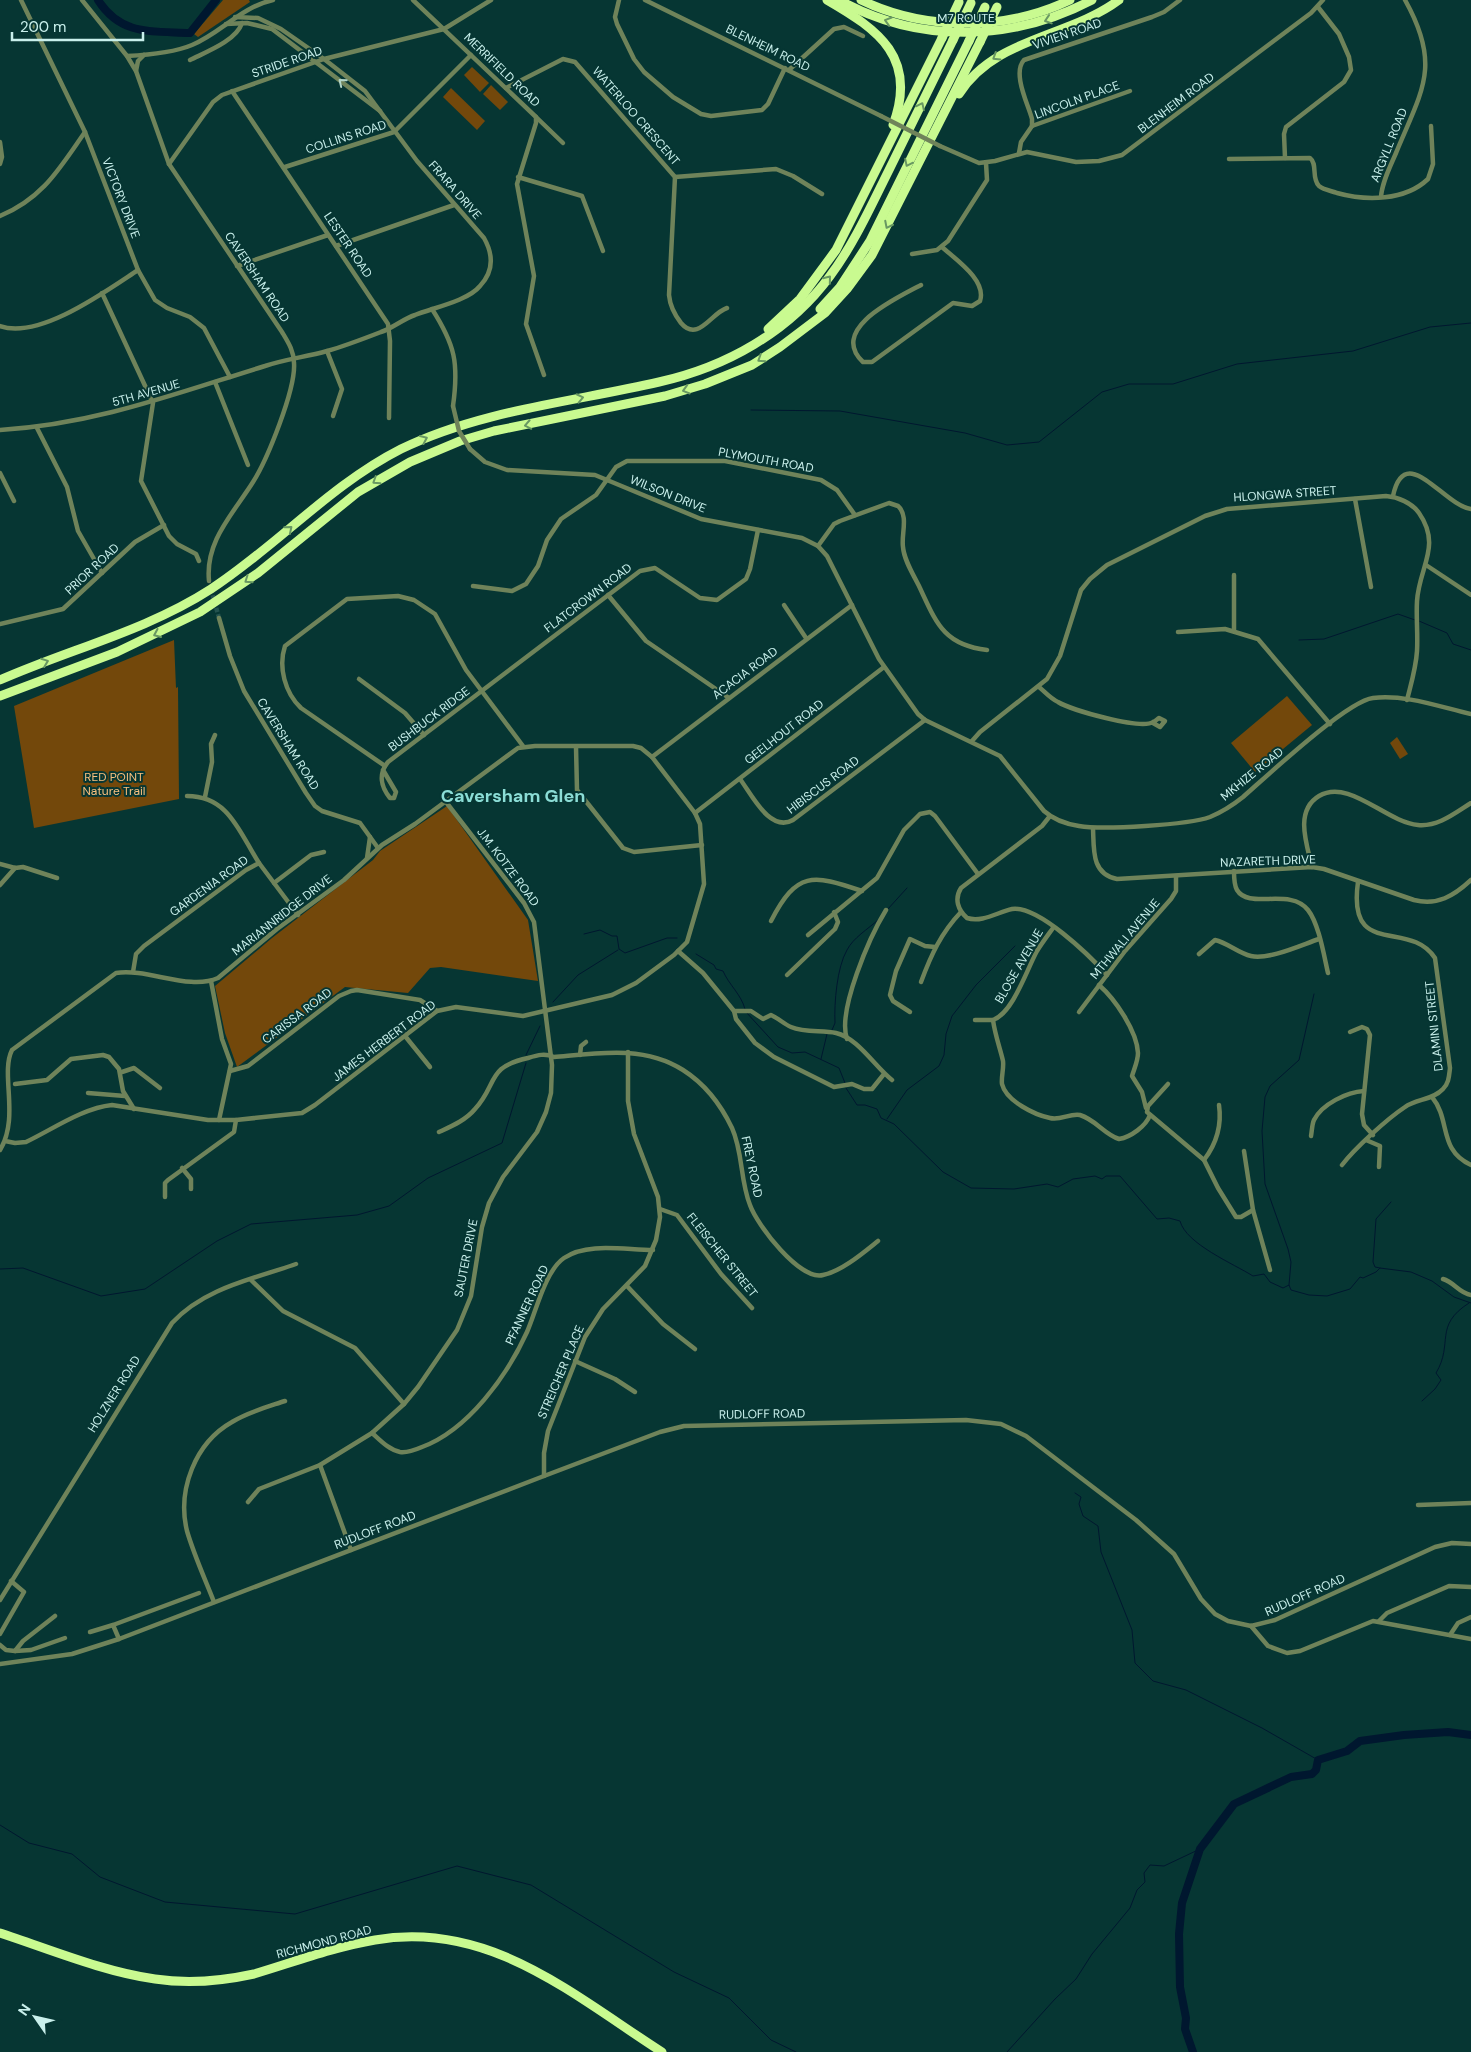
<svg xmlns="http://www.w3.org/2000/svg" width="1471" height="2052" viewBox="0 0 1471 2052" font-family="'DM Sans',sans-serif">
<rect width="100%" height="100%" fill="#063633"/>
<!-- green -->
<g fill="#73480b">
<path d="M223,0h26l1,2 -52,35 -4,-3z"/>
<path d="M472,67l17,16 -9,9 -16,-17z"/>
<path d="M491,85l17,17 -8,8 -17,-16z"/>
<path d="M451,88l34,33 -8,9 -34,-33z"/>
<path d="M174,640l2,48 2,-1 1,112 -145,29 -20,-122z"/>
<path d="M1287,696l25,29 -57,47 -24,-29z"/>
<path d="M1397,737l11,17 -8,5 -10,-16z"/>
<path d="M447,806l81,114 10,61 -97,-14 -11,1 -22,25 -63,-6 -108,80 -12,-34 -10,-47 57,-48 101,-78 7,-9z"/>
</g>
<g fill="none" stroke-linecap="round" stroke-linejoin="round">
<!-- stream -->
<g stroke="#00172f" stroke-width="1">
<path d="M751,410l89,1 125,22 42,12 32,-3 63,-50 27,-8h44l64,-20 116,-13 77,-24 41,-4"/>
<path d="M1419,621l28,12 6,11 18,6"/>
<path d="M1299,640l25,-1 74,-25 17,6"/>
<path d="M887,910l20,-22"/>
<path d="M584,934l16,-4 12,6h5l2,13 6,4 42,-15h10"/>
<path d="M696,954l18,11 2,4 7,2c6,14 18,23 22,38"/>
<path d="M553,1002l25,-27 40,-25"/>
<path d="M746,1012l32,35 14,6 13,-1 34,16 6,15"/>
<path d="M832,1030l3,-7c-1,-20 2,-56 12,-73 6,-12 21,-21 31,-30"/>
<path d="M526,1055l14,-29"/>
<path d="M821,1059l6,-25"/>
<path d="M846,1088l11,17h8l12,4 4,9 13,6 49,48 28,16 43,1 33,-5 11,3 15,-8 22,-3 7,3 4,-3h14l37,43 12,-1 11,3c6,23 54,43 73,55l11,-2 6,8 13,6 6,-3 2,5 18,5 18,1 23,-7 10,-12 3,1 13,-6 4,-4 31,4 21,9 22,16 17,6"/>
<path d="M887,1119l20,-29 32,-24 5,-11 2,-21 6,-18 24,-31 39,-39"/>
<path d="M1380,1268l-5,-1 -2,-5 3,-43 15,-17"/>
<path d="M0,1269l23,-1 78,28 44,-7 72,-48 34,-17 106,-9 32,-9 39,-28 74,-35 24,-80"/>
<path d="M1289,1285l2,-23 -3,-13 -23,-65 -3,-53 3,-34 5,-11 29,-26 15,-66"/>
<path d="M1422,1401l13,-12 6,-9 -5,-7c18,-30 -3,-47 33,-70"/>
<path d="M1075,1493l6,4 -2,7 4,12 15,10 3,26 31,78 3,33 18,18 33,9 76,38 56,32"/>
<path d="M0,1825l29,18 43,11 28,23 65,25 130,12 162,-48 74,19 143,87 55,26 42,42 25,12"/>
<path d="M1007,2052l48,-53 21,-20 16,-25 38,-46 7,-18 8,-8 -1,-9 6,-8 14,1 36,-17"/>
</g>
<!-- river -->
<g stroke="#00172f" stroke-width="8">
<path d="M98,0c23,36 54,31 92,33l26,-33"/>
<path d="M1193,2052l-8,-23 1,-11 -6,-31 -1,-53 3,-31 18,-54 34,-45 57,-27 21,-3 4,-4 2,-10 29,-9 13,-10 44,-6 44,-3 23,3"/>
</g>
<!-- street-tunnel -->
<path stroke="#23524f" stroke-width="4.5" stroke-dasharray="4.5 2" stroke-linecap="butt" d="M211,589l8,29"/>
<!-- street -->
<g stroke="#6f835a" stroke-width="4.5">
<path d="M21,0l64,132 53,138 17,30 12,8 23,9 14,11 26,49"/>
<path d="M82,0l45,56 9,15 33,93 113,168c6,10 12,19 12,31 2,26 -27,97 -41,119 -20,32 -48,59 -44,99"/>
<path d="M413,0l123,117v6l-19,61 17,92 -8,48 18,51"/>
<path d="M619,0l-4,17 2,7 17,35 10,13 29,25 28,17 10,2 51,-6 6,-6 17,-36"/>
<path d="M645,0l236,116"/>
<path d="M226,24l21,-1 25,6 108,82"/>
<path d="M127,56c21,-1 46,-3 65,-11 29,-12 49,-38 81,-45"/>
<path d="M190,60c16,-8 46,-19 52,-37"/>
<path d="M789,70l45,-41 10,-2 19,9"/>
<path d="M136,71l2,-10 6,-6"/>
<path d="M506,88l57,-29 12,3 100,115 -6,118c1,11 5,19 12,28 17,20 30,-10 46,-15"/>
<path d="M232,91l156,233 2,17 -1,77"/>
<path d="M536,117l27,26"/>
<path d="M1032,126v-7c-4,-15 -20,-46 -8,-59l128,-43 12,-5 16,-12"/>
<path d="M0,142l2,15 -2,7"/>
<path d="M940,146l39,17 16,-2 32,-9 49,10 23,-1 23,-6 189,-142 12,-13"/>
<path d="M1019,153l2,-11 11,-16 98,-35"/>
<path d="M1285,158l-1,-24 2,-7 58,-45 7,-12 -2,-13 -10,-23 -21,-27"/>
<path d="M1229,159l81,-1c8,6 1,20 9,28 5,4 13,5 18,7 29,8 68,8 91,-14l5,-15 -2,-38"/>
<path d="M169,164l44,-62 9,-7 102,-36 120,-30 47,-29"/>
<path d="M285,167l109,-35 77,-77"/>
<path d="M518,177l64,19 21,55"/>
<path d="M675,177l101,-8 17,7 29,18"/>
<path d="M1381,197c1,-15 9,-30 15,-44 26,-63 46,-87 9,-153"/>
<path d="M0,216c43,-18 59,-47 85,-84"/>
<path d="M336,246l118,-41"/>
<path d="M912,254l25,-4 11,-9 39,-61 -1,-17"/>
<path d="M237,266l91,-31"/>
<path d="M921,285c-24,13 -93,44 -58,77h9l81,-59 19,3 8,-5c7,-21 -25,-42 -38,-54"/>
<path d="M102,293l51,110 -12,78 28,55 8,8 19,10 3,7"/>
<path d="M432,309c23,36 27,54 21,97"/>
<path d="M0,326c39,14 106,-35 138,-56"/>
<path d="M327,351l15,38 -9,27"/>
<path d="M215,382l33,83"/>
<path d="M37,428l30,59 11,44 24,42"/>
<path d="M0,430c96,-6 174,-36 265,-64 21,-7 41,-9 62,-15 18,-5 36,-12 54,-19 12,-4 22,-13 34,-17 17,-7 53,-14 65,-29 14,-15 13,-32 4,-48l-67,-77 -52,-70 -41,-32 -43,-30 -23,-11 -23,-1"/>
<path d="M470,449l15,13 22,8 88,5 106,44 101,19 16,8 9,10 52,103 39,55 7,6 75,36 44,55c10,9 22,13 35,15 24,4 109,-1 131,-9 12,-5 23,-12 33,-20 24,-21 104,-96 130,-99 32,-4 67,9 98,16"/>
<path d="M0,473l14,28"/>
<path d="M1393,496c12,-56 51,10 78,13"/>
<path d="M1355,499l16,88"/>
<path d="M818,546l16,-22 6,-3 49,-18 9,3c11,10 3,28 5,41 1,13 10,27 16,39 17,36 24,59 68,64"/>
<path d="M1426,565l45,30"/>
<path d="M473,586l39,5 14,-7 12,-18 9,-26 14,-21 35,-24 20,-28 11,-6h98l96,19 16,10 18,25"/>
<path d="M608,595l38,46 83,57"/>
<path d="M784,605l22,33"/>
<path d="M219,618l11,38 14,35 62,102 9,13 7,5 38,12 18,25"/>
<path d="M0,624l63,-15 72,-67 29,-17"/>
<path d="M1234,631v-56"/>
<path d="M1178,632l47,-3 33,10 72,85"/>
<path d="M359,679l46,34 19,22"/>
<path d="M1039,687c6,5 12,12 19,15 13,8 83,28 95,20 3,-1 4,-3 6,-4l6,3 -5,6 -7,-4"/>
<path d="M972,741l8,-9 67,-53 13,-23 21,-66 9,-11 17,-14 98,-49 22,-7 159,-13c12,1 26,7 33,17 23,33 0,54 -2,88 -1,17 1,33 0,50 -1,17 -6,33 -10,49"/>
<path d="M576,747l1,43 46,58 11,4 68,-7"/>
<path d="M652,757l200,-152"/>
<path d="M385,766l-84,-58c-16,-15 -23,-41 -16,-62l62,-47 51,-3 16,4 21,14 31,56 57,76"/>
<path d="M383,770l13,22 -2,6h-4c-9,-11 -12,-24 -2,-36l252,-191 15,-3 45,30 17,2 29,-21 4,-10 8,-39"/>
<path d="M740,779c12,16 30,54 53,41l132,-100"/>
<path d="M187,796c42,0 52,36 72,67"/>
<path d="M205,797l7,-35 -1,-18 4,-9"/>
<path d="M695,813l189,-146"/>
<path d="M1050,816l-8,10 -81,62c-7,11 -3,22 6,30 15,5 31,-6 45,-9 26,-4 78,47 95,66"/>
<path d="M1093,828c1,21 -2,46 24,51l195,-12 12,2 90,31c23,6 40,-4 57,-20"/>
<path d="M367,858l3,-21"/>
<path d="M0,864l15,4 8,-1 34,11"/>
<path d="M1312,867c-5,-22 -18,-56 7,-71 30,-18 67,26 99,29 20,2 37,-12 53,-22"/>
<path d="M1234,871c0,6 0,14 3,19 12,20 53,-3 71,20 11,14 16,46 20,63"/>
<path d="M274,883l37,-28 13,-3"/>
<path d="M0,885l15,-17"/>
<path d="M771,921c26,-50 41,-47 91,-30"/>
<path d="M808,935l69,-57 27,-48 16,-16 10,-2 5,4 43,58"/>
<path d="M678,951l25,22 31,38h17l12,8 8,-4c7,3 13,9 20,12 14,6 31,3 45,6 22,5 39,34 56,47"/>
<path d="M1199,954l16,-14c13,3 23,13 36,16 18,4 50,-11 68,-17"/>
<path d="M133,972l3,-18 8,-8 102,-76 13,-7 39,52"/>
<path d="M787,975l48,-46 3,-7 -4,-10"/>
<path d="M211,981l11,58 9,25 -12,56"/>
<path d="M921,982c10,-27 20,-49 40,-70"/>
<path d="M1099,985c16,14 38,46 39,68 0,8 -4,16 -6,23l10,16 4,16"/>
<path d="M734,1011l2,8 19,24 19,14 60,30 18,-3 12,5h8l12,-15"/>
<path d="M910,1012l-17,-11 -3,-6 6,-24 14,-32 15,7 10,1"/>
<path d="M1079,1012l46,-61 46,-52 5,-8v-15"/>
<path d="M975,1020h18c20,-7 34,-51 44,-69 5,-8 11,-16 16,-23"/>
<path d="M993,1020c2,15 7,28 10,41 1,8 -2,16 -1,23 4,17 33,31 48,34 10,3 20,-5 30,-3 16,5 24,19 39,24 12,-2 27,-13 31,-24"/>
<path d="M1350,1032l12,-5 5,2 3,6 -8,79 2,11 9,10"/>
<path d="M405,1036l25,31"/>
<path d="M847,1039c-10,-28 23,-103 39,-129"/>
<path d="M580,1055l1,-9 5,-4"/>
<path d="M230,1071l18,-5 91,-70 12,-5 6,-1 63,10 17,11"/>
<path d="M122,1072l12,-4 26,20"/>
<path d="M15,1084l32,-4 24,-21 32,-4 6,2 10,12 4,22 11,18"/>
<path d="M1168,1084l-20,22 -1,6 57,48 14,28 18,29h5l12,-7"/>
<path d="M88,1093l37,3"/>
<path d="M1432,1097c19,23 6,53 39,68"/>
<path d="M439,1132c13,-6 27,-12 36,-23 23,-25 11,-42 53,-51 10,-3 17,-5 26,-1 44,-4 90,-12 129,13 22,14 38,35 49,58 11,24 8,52 18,77 7,20 50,76 73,70 19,-4 40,-22 55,-34"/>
<path d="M1311,1136c1,-5 1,-12 3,-16 8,-16 33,-28 50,-29"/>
<path d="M1366,1140l14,6 -1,21"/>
<path d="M0,1150c20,-33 0,-76 12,-100l104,-77c32,-5 73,18 102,5l59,-49 67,-49 38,-35 33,-21 103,-76 17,-2h98l8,2 11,9 43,56 5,11 4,60 -17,58 -13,13 -38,28 -24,12 -89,21 -67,-9 -19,4 -122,94 -13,8 -66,7h-28l-96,-15c-29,3 -59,24 -86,37l-11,1 -10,-2"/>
<path d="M1244,1151l9,59 17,60"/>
<path d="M1204,1160c13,-17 18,-34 15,-55"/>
<path d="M1342,1165c13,-17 45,-46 63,-58 11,-8 28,-7 38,-18 6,-6 6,-13 7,-21l-15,-110c-26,-40 -88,2 -77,-76"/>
<path d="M182,1168l9,11v10"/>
<path d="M165,1197v-14l3,-3 66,-48 2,-12"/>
<path d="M660,1209l17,6 44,59 31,34"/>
<path d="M1443,1279c11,3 16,14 28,16"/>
<path d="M251,1280l32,31 72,37 49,56"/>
<path d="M627,1286l36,38 32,25"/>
<path d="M575,1361l40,18 20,13"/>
<path d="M372,1433c8,7 17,17 28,19 7,1 15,-2 22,-5 46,-17 85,-71 105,-115 9,-20 18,-61 37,-74 23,-16 61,-8 89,-8"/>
<path d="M320,1465l31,85"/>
<path d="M544,1476v-23l4,-22 37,-94 18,-28 42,-43 11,-26 4,-23 -2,-20 -24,-63 -6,-33v-49"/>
<path d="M248,1502l11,-13 61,-24 52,-32 32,-29 14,-17 39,-57 14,-34 11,-69 7,-24 14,-26 34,-45 9,-20 5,-19 1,-28 -18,-143 -10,-19 -78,-101"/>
<path d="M1418,1505l53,-2"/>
<path d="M0,1600l172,-277c32,-35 81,-44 124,-59"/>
<path d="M214,1602c-9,-23 -20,-47 -27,-71 -10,-41 8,-88 45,-109 16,-10 35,-15 53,-21"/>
<path d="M1379,1621l8,-8 62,-27 22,1"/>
<path d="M1251,1626l17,20 19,7 13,-2 73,-30 98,18"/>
<path d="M90,1632l23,-7"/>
<path d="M0,1634l24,-42 -13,-11"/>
<path d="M1450,1635l8,-12 13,-6"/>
<path d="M119,1639l-6,-14 86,-32"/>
<path d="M0,1645l6,5 9,1 8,-10 32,-25"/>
<path d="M15,1651l16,-1 34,-12"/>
<path d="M0,1664l72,-10 47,-15 425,-163 116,-44 24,-6 282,-6 35,4 25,12 110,84 38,34 27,45 14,15 13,7 23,5 24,-6 160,-73 17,-4 19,1"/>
</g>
<!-- highway -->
<g stroke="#c9fa90" stroke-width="9">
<path d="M827,0c52,30 91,58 66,125"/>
<path d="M839,0c80,44 173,42 253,0"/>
<path d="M861,0c64,31 145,31 209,0"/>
<path d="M959,94c36,-57 109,-56 160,-94"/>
<path d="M820,309l20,-22 30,-46 99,-200"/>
<path d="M768,329l32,-30 36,-49 106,-212"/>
<path d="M0,680c70,-31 146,-49 211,-91 66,-43 119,-104 190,-140 80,-39 172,-47 258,-67 67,-15 130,-50 171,-106 24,-32 41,-70 59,-106 21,-43 43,-87 64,-130"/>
<path d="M0,696l117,-44 83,-40 58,-39 100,-81 52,-30 50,-21 34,-10 171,-35 40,-12 47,-19 28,-18 45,-34 22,-24 25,-34 108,-213"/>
<path d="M0,1933c49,16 104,39 155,46 33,5 67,2 99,-5 40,-12 80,-27 121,-34 114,-20 198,55 287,112"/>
</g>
<!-- street-bridge -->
<g stroke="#6f835a" stroke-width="4.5">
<path d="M881,116l59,30"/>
<path d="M453,406l6,25 11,18"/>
</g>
<!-- highway-bridge -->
<g stroke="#c9fa90" stroke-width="9">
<path d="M942,38l17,-36"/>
<path d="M953,40l18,-37"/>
<path d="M969,41l16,-34"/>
<path d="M980,42l17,-35"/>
</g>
</g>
<!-- one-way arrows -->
<defs><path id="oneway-chevron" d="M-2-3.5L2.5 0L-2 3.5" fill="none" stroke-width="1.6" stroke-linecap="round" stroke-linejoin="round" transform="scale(1.25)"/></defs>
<g stroke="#689862">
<use href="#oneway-chevron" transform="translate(1048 20) rotate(162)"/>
<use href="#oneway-chevron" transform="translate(888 21) rotate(-163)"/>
<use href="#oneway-chevron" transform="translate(996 57) rotate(148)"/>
<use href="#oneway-chevron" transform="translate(921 106) rotate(-64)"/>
<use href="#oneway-chevron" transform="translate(908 163) rotate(116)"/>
<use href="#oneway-chevron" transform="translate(888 225) rotate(117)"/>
<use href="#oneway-chevron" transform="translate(828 279) rotate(-51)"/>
<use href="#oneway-chevron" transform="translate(761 359) rotate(147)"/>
<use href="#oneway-chevron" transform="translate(686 390) rotate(163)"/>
<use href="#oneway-chevron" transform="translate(580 398) rotate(-12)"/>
<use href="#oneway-chevron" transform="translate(528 425) rotate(169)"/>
<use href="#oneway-chevron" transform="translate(424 439) rotate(-24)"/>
<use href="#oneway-chevron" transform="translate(376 481) rotate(147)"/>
<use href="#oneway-chevron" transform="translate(289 529) rotate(-40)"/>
<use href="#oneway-chevron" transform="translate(248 580) rotate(145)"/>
<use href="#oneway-chevron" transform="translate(157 634) rotate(156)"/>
<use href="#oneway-chevron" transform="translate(45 662) rotate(-21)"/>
</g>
<use stroke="#b2d5c8" href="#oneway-chevron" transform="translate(342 82) rotate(-141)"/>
<g text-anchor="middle" stroke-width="4" stroke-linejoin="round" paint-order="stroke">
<!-- street labels -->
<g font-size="12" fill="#c9f0ec" stroke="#063633">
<text x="966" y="22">M7 ROUTE</text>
<text transform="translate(1067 34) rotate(-19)" y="4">VIVIEN ROAD</text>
<text transform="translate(768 48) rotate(26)" y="4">BLENHEIM ROAD</text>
<text transform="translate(287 62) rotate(-19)" y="4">STRIDE ROAD</text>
<text transform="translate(502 70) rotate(44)" y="4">MERRIFIELD ROAD</text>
<text transform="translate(1077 100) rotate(-20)" y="4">LINCOLN PLACE</text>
<text transform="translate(1176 103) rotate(-37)" y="4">BLENHEIM ROAD</text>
<text transform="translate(636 116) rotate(49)" y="4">WATERLOO CRESCENT</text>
<text transform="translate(346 137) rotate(-18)" y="4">COLLINS ROAD</text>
<text transform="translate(1389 145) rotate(-68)" y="4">ARGYLL ROAD</text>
<text transform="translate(455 190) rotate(49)" y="4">FRARA DRIVE</text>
<text transform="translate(121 198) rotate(69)" y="4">VICTORY DRIVE</text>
<text transform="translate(348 245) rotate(56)" y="4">LESTER ROAD</text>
<text transform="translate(257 277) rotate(56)" y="4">CAVERSHAM ROAD</text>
<text transform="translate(146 393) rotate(-16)" y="4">5TH AVENUE</text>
<text transform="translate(766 460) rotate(10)" y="4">PLYMOUTH ROAD</text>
<text transform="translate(668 494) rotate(22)" y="4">WILSON DRIVE</text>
<text transform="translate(1285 494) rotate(-4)" y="4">HLONGWA STREET</text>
<text transform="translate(92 569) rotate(-43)" y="4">PRIOR ROAD</text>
<text transform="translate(588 598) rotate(-37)" y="4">FLATCROWN ROAD</text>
<text transform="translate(745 673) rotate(-37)" y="4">ACACIA ROAD</text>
<text transform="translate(429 719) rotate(-37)" y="4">BUSHBUCK RIDGE</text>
<text transform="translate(784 732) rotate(-38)" y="4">GEELHOUT ROAD</text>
<text transform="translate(288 744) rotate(58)" y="4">CAVERSHAM ROAD</text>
<text transform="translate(1252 774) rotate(-39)" y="4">MKHIZE ROAD</text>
<text transform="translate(823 785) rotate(-37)" y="4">HIBISCUS ROAD</text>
<text transform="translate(1268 861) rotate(-2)" y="4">NAZARETH DRIVE</text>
<text transform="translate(508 867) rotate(53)" y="4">J.M. KOTZE ROAD</text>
<text transform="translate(209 886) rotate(-36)" y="4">GARDENIA ROAD</text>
<text transform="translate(282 915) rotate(-38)" y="4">MARIANNRIDGE DRIVE</text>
<text transform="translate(1125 939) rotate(-50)" y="4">MTHWALI AVENUE</text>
<text transform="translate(1019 966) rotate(-60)" y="4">BLOSE AVENUE</text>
<text transform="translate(297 1016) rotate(-37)" y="4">CARISSA ROAD</text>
<text transform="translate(1434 1026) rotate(-96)" y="4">DLAMINI STREET</text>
<text transform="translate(384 1041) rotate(-37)" y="4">JAMES HERBERT ROAD</text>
<text transform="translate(752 1167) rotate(78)" y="4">FREY ROAD</text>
<text transform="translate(722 1255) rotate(51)" y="4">FLEISCHER STREET</text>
<text transform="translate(466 1258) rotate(-79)" y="4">SAUTER DRIVE</text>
<text transform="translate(527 1305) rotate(-65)" y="4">PFANNER ROAD</text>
<text transform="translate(561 1372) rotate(-67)" y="4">STREICHER PLACE</text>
<text transform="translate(114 1394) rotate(-58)" y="4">HOLZNER ROAD</text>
<text transform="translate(762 1414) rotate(-1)" y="4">RUDLOFF ROAD</text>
<text transform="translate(375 1530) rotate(-21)" y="4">RUDLOFF ROAD</text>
<text transform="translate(1305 1595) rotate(-24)" y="4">RUDLOFF ROAD</text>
<text transform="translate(324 1942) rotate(-15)" y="4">RICHMOND ROAD</text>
</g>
<!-- park labels -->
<g font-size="12" fill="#f9c07f" stroke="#063633">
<text x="114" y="781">RED POINT<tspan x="114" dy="14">Nature Trail</tspan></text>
</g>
<!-- district labels -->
<g font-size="18" font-weight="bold" fill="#8bddd6" stroke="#063633">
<text x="513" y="802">Caversham Glen</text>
</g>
</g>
<!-- north arrow -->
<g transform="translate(35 2017) rotate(304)" stroke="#063633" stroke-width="4" paint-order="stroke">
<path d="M0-4L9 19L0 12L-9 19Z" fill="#c9f0ec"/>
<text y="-8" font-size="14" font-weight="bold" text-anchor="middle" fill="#c9f0ec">N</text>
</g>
<!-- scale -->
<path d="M12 32v8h131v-8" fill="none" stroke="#c9f0ec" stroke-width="2.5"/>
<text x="20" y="32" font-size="15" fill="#c9f0ec" stroke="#063633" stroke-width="4" paint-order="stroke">200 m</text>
</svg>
